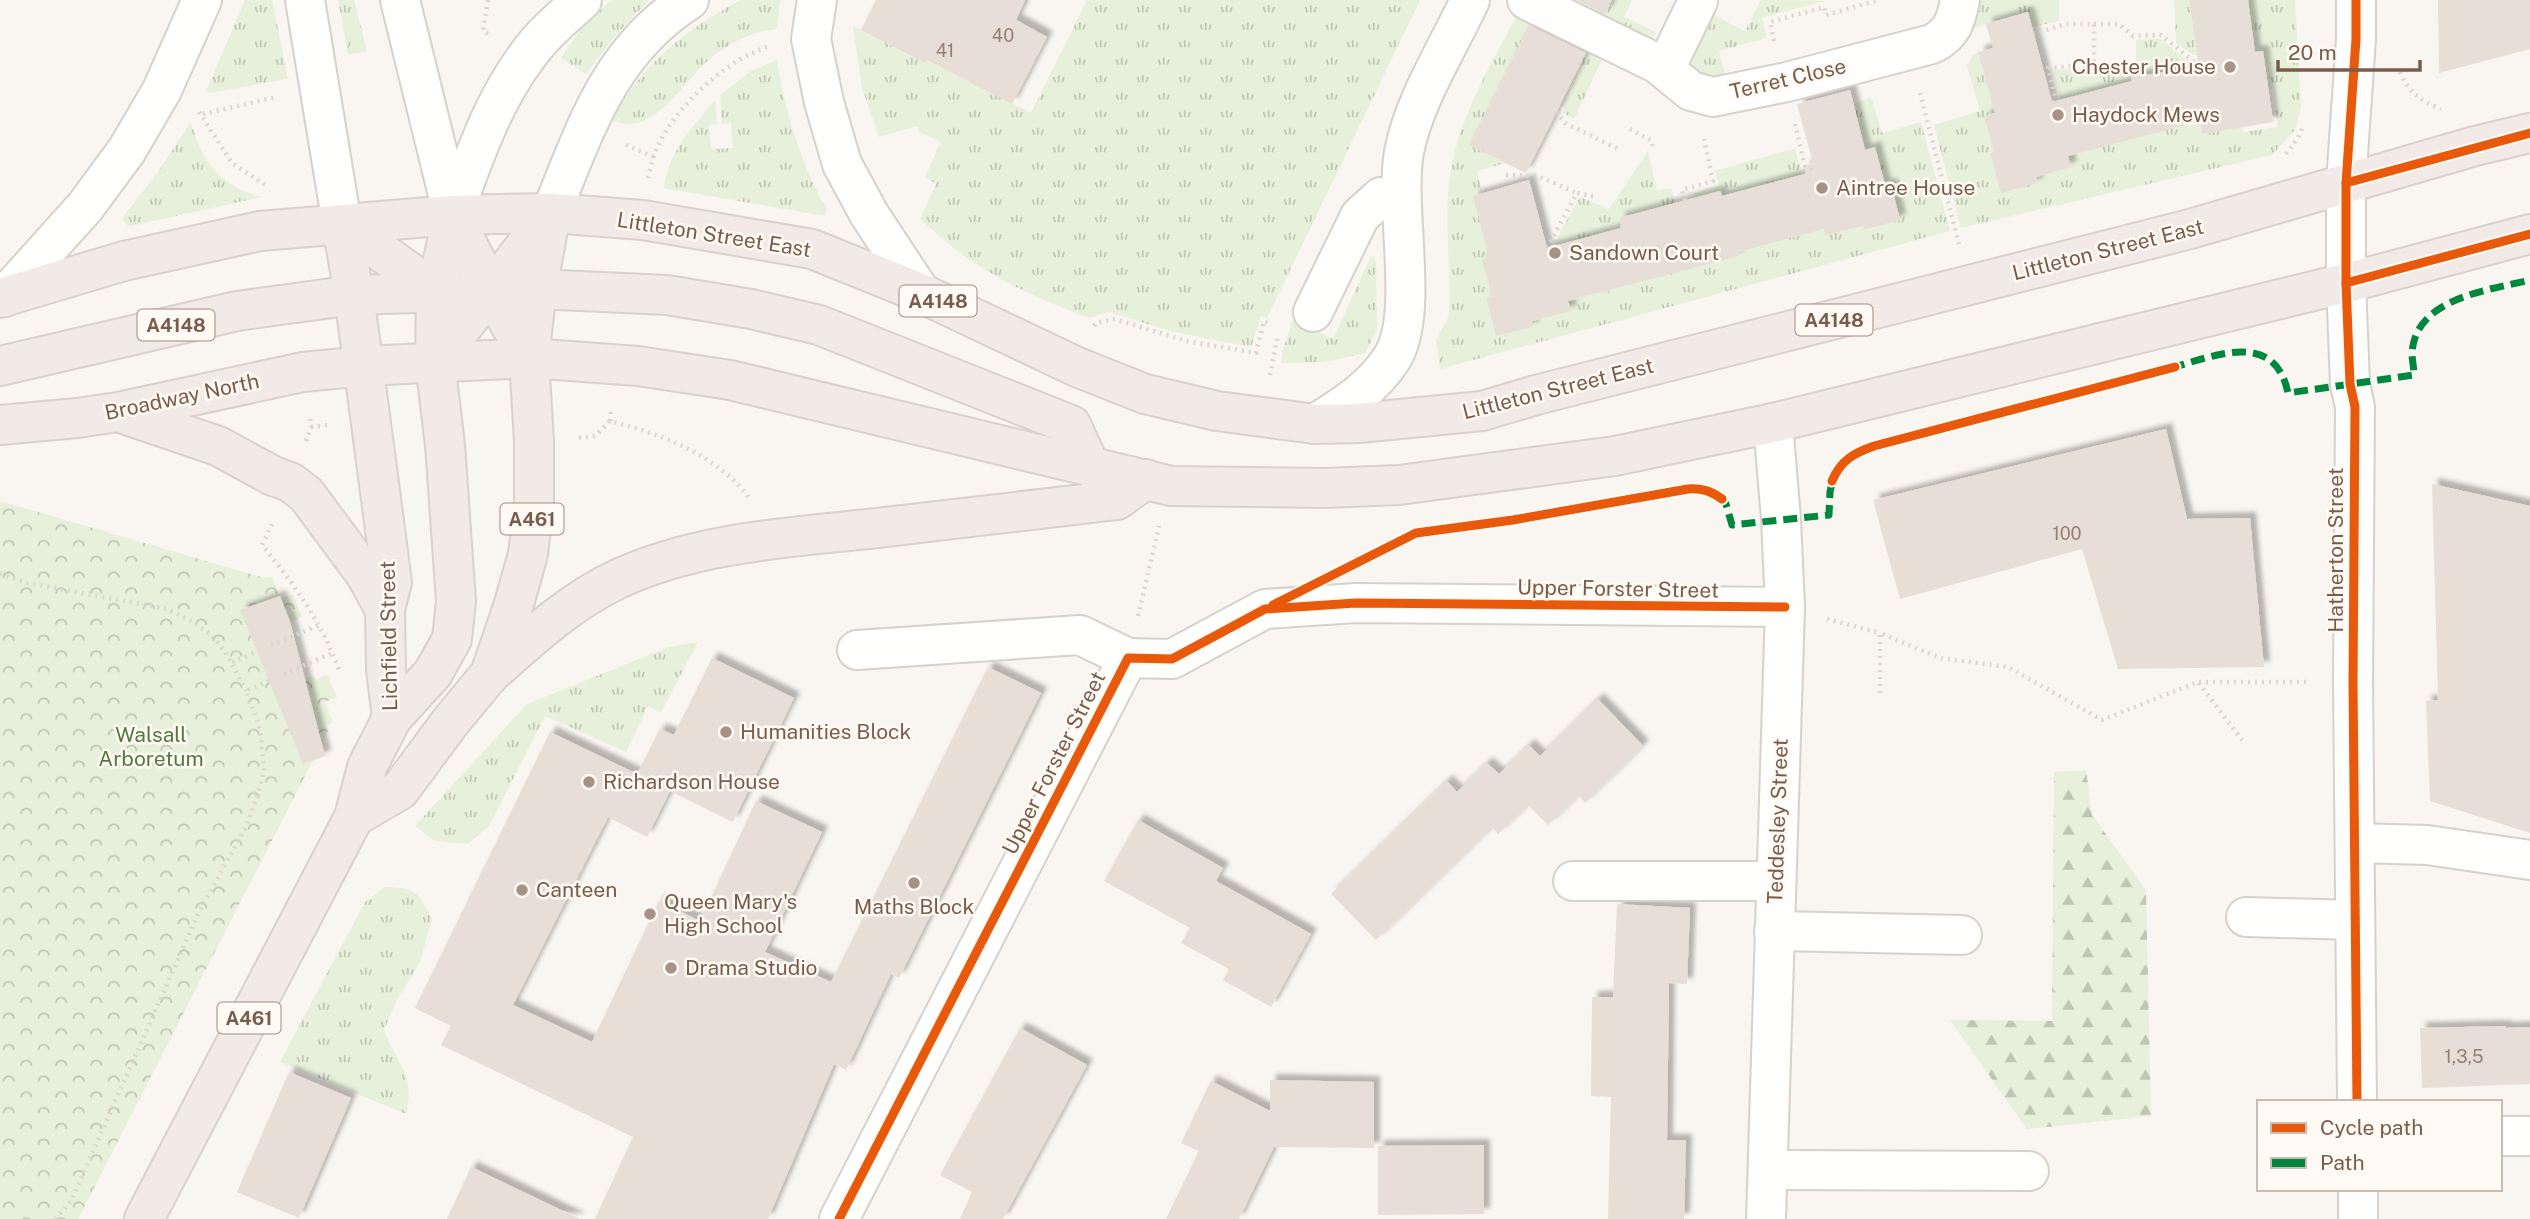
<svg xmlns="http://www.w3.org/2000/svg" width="2530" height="1219" viewBox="0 0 2530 1219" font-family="'Public Sans',sans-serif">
<defs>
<pattern id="grass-tufts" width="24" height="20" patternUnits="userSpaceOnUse" patternTransform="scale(1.75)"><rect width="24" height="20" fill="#e7f0db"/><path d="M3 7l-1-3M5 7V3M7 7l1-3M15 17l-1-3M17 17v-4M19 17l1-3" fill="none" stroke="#c0c6b4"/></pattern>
<pattern id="forest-firs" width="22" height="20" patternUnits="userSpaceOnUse" patternTransform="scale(1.75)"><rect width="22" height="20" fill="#e7f0db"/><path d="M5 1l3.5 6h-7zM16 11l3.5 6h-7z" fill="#c0c6b4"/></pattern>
<pattern id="park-crowns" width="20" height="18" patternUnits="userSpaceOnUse" patternTransform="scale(1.75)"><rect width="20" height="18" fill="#e7f0db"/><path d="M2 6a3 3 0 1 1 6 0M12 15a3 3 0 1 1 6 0" fill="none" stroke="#c0c6b4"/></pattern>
<filter id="shadow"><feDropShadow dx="6" dy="-6" stdDeviation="2" flood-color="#0004"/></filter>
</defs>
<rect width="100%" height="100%" fill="#f9f5f0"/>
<!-- grass -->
<g fill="url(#grass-tufts)">
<path d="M245,0h27l16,79 -79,14 -2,-4z"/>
<path d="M338,0h16l13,51 -19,4z"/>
<path d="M612,0h37l-33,35 -30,39 -25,-16 21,-31z"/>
<path d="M741,0h39l-3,29c-24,2 -46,13 -65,28 -28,22 -58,82 -99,64 26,-56 75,-93 128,-121z"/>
<path d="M1087,0h333l-153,318 -6,-2 -10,31 -81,-16 -61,-19 -20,6c-42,-16 -86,-34 -123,-61 -16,-11 -31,-25 -46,-38l16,-35 -11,-7 16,-35 -20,-9 -5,-7 -37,11 -17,-49 -9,-62 72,37 2,-3 104,53z"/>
<path d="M1564,0h13l28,13 7,-13h20l-8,17 32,15 -6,13z"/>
<path d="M1761,0l65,1 -64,16 5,21 -48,13 7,27c-15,1 -23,-2 -35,-13l22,-50 32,16z"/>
<path d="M1981,0h78v21l-27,6 -5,-15 -55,16z"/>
<path d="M2174,0h15l8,55h-4l-17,-12z"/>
<path d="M2248,0h47l6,107 -6,23 -23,25 -311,73 -27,-103 46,-14 -13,-45 6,-11 5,-3 17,61 -11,3 10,36 -4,1 11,40 36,-10 -1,-6 35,-10 -10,-67 -9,-30 84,-4v-26l25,-1 27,23v6l-57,9 8,55 61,-8 2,10 40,-7 1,5 35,-5 -5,-38h-5l-5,-38 -8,1z"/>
<path d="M1519,11l86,42 -31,66 -11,-6 3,-5 -6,-3 27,-55 -56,-27 -61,122 36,18 -29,8 5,22 7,64 -7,3 10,37 -6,2 10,37 37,-9 -1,-6 38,-10 -2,-10 63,-16 -15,-55 -60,15v-5l24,-43 29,12 39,-58 9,40 14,-3 5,15 -57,15 17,65 103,-27 -1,-4 86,-23 2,6 37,-9 2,4 35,-10 -9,-36 -6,1 -10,-37 -10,2 -12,-46 18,-7 11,36 39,-11 29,109 -510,138 -4,-29 12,-22 2,-14c0,-41 -7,-101 2,-140 11,-55 42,-104 67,-153z"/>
<path d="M777,60c7,51 25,104 49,149l-1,7 -161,-28c5,-37 28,-61 51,-88l2,24 -8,1 2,24 22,-1 -2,-25 -9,1 -2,-29 31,-24z"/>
<path d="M191,122c9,38 31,66 71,75l-131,29 -5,-1 -3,-6 3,-6 27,-34z"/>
<path d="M1795,148l7,27 -80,21 -2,-5 -26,7 -1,-5 26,-8 -4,-14z"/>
<path d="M1371,256l4,2 1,6 1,66 -12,23 -40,9 -44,1 2,-13 10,-31 40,20z"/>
<path d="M698,642l-37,70 -13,-6 -22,46 -81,-36 -56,110 -21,18 -33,-3 -20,-15 112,-122 142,-57z"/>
<path d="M385,887c32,1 32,4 47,32l-12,43 -23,38 -13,30c13,34 32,44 22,84l-126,-52 85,-160z"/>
</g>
<!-- forest -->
<path fill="url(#forest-firs)" d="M2086,770l6,45 54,75 5,226 -124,13 -77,-109 102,1 2,-249z"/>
<!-- park -->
<path fill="url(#park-crowns)" d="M0,501l265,77 7,-1 9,21 12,-4 9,23 -11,5v3l-7,3 22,51 8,-3 2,4 11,-5 10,22 -12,5 8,20 -6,4 1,5 -250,488h-78z"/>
<!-- building -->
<g fill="#e6ded7" filter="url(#shadow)">
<path d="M876,0h149l-9,20 31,17 -35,67 -85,-44 -2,3 -64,-33z"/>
<path d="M1577,0h35l-7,14z"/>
<path d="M2189,0h59l7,52 8,-1 10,71 -71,12 -2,-13 -132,35 3,11 -35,10 2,6 -37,10 -11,-40 4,-1 -10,-36 11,-3 -17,-61 15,-4 -7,-24 42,-12 24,90 80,-21 -1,-4 68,-10z"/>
<path d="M2438,0h92v49l-91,24z"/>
<path d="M1529,25l57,28 -60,120 -57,-28z"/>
<path d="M1850,90l15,60 10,-3 10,38 6,-1 9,36 -36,10 -1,-4 -38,9 -1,-6 -86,23 1,4 -171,45 3,10 -39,10 1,6 -37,9 -10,-38 6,-1 -10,-37 7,-3 -16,-61 56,-16 18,68 74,-20 -2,-10 101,-27 2,5 83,-22v-8l8,-3 -16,-59z"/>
<path d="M2166,429l21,90 63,-1 14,149 -146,2 -36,-120 -182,50 -27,-99z"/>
<path d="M2432,484l98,22v327l-100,-32 -4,-100 12,-1z"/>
<path d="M280,596l10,26 35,134 -22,8 -63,-154z"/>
<path d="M712,658l82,40 -61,124 -63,-31 -23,46 -39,-20 -95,188 79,37 67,-141 41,20 56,-120 66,31 -57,120 66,30 157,-315 53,26 -142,285 -8,-4 -45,96 -12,-6 -66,155h-173l38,-82 -192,-92 10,-19 -36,-18 135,-276 87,42 23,-45 14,6z"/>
<path d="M1598,699l45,47 -58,57 -6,-8 -31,30 -20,-20 -30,29 -6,-7 -116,113 -45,-46 116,-113 10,11 30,-29 12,11 30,-29 11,11z"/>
<path d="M1138,820l85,48 -7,13 95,53 -40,73 -48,-27 6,-11 -48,-26 9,-15 -86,-47z"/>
<path d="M1617,904l73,4 -3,76 -18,-1 -2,157h19l-2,79h-76l3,-122 -20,-1 1,-99h21z"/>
<path d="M2506,1026v2l24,-1v57l-108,4 -2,-60z"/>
<path d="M1020,1028l67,37 -84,154h-43l12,-27 -32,-17z"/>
<path d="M289,1072l62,26 -52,120 -62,-26z"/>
<path d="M1270,1080l104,2v66l-100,-1 -35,72h-73l33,-68 -18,-8 30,-62 59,30z"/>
<path d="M1484,1145v69l-106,1v-69z"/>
<path d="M471,1167l109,52h-133z"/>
</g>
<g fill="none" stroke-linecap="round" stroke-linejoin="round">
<!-- minor casing -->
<g stroke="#d7d1cb" stroke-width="42">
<g id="minor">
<path d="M305,0l37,224"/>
<path d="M400,0l53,215"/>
<path d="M817,0l-6,39 13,63 18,62 27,50 52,79"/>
<path d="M1527,0l131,64 33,27 22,6 74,-15 145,-38c20,-10 24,-23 28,-44"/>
<path d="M2356,0v39l-10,144v100l4,101 5,23 -2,275 4,420"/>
<path d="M1665,69l33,-68"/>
<path d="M551,213c34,-83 58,-162 138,-213"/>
<path d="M453,215c22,-61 43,-124 86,-174 13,-15 29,-28 43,-41"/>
<path d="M4,297l81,-90 42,-57 35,-60 40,-90"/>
<path d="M1313,312l47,-96 21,-19h20"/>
<path d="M1315,424c29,-18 58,-36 77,-66 28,-44 2,-150 12,-206 10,-52 44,-104 66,-152"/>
<path d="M857,650l223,-15 48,23"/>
<path d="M2355,843l72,2 103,15"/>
<path d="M1573,881h202"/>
<path d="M2246,917l109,3"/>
<path d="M1774,931l188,4"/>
<path d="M2500,1136h30"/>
<path d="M1768,1170l261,1"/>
<path d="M2358,1189v30"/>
<path d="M839,1219l289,-561 44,1 93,-50 91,-6 429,4"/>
<path d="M1766,1219l19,-612 -4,-88 -8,-96"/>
</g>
</g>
<!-- highway casing -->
<g stroke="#dad1cc" stroke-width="42">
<g id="highway">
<path d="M453,215l37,74 39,69"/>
<path d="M342,224l94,67"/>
<path d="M0,298l124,-37 136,-30 193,-16 98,-2 92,7 169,29 109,44 156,74 68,27 72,17 98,13 44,-1 123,-12 54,-16 654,-166 285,-83 55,-13"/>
<path d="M435,362l113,-145"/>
<path d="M0,366l237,-55 117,-16 183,-6 130,6 84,14 68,16 252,100 20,43"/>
<path d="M121,413l97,33 55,30 17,6 16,12 60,81 19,35"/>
<path d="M0,425l77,-7 41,-6 185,-40 61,-6 165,-8 109,8 92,14 441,106 154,2 74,-3 216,-29 158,-33 573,-140 184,-49"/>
<path d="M490,674c40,-35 79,-72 128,-95 77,-36 166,-41 250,-50 83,-10 166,-19 249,-29l29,-21"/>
<path d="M392,718l41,-45 19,-34 4,-38 -11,-156 -10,-83 1,-71 17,-76"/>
<path d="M354,817l46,-27 51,-69 39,-47 24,-70 14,-50 6,-51v-62l-5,-83 8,-69 14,-76"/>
<path d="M144,1219l210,-402 13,-50 25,-49 -6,-48 -1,-60 7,-28 -38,-287 -12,-71"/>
</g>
</g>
<!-- path -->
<g stroke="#dcd5d0" stroke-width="4.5" stroke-dasharray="2 5" stroke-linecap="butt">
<path d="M488,0l-5,31 7,4"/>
<path d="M2094,24h25l14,12 28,-1 38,31"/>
<path d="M2033,34l33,-10h28v40l-46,4 7,28 -3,7"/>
<path d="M1774,41l-4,-19 54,-15 2,8 53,-15"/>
<path d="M2400,72c7,19 22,30 41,37"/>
<path d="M1920,93l39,151"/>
<path d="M199,112l33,51 35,23"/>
<path d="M1556,112l9,11 55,27"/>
<path d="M203,114l73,-17"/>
<path d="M1795,124l10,42 10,5"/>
<path d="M1630,129l22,12 1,8"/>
<path d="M626,145l28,12"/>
<path d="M2286,154l12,-16 5,-12"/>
<path d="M1506,175l32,1 39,17"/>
<path d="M648,178c3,-11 5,-22 10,-32 18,-40 70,-88 112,-100"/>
<path d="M1685,200l-3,-10 31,-9 -9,-42"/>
<path d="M1547,248l30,-55 19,4"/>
<path d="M1094,326l2,-3 19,-4 71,22 70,12 8,-32 6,3"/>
<path d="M1270,375l8,-40"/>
<path d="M610,421l1,-13"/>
<path d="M311,427l17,-2"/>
<path d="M579,438l16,-2 15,-15c51,13 108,34 140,78"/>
<path d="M306,441l5,-14 -1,-11"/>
<path d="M272,524l-10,21c35,43 58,75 78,127"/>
<path d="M0,574l28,9 139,26c50,23 55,35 79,82"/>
<path d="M1138,616l21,-90"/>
<path d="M1827,619l53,14"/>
<path d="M271,645l49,-20"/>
<path d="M232,662l25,-10"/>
<path d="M284,674l49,-21"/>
<path d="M2199,682h111"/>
<path d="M1880,693v-60l60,25 68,9 94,53 96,-38 47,62"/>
<path d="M55,1219l16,-18 128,-289 48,-87 13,-38 4,-17 -3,-31 -3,-17 -12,-31 23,-10"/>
</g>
<!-- minor -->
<use href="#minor" stroke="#fefefd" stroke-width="38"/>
<!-- highway -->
<use href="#highway" stroke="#f2eae7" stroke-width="38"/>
<!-- quiet -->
<g stroke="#00873e" stroke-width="7" stroke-dasharray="14 7" stroke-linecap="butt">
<path d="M2171,368c43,-12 104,-39 117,25l126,-18c0,-7 -2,-15 -2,-22 3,-55 77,-63 118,-73"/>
<path d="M1718,497l8,7 6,21 97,-10 1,-23 3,-14"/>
</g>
<!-- cycleway casing -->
<g stroke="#fffaf3" stroke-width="13">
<g id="cycleway">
<path d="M2356,0v39l-10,144v100l4,101 5,23 -2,275 4,420"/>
<path d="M2346,183l184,-50"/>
<path d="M2346,283l184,-49"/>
<path d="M1832,481c9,-21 22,-28 42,-35l301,-79"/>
<path d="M1273,605l143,-72 97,-13 175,-31c14,-1 23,2 34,10"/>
<path d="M839,1219l289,-561 44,1 93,-50 91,-6 429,4"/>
</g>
</g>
<!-- cycleway -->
<use href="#cycleway" stroke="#e8590c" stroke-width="9"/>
</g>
<!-- markers -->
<g fill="#a69286" stroke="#fffaf3" stroke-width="2.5">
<circle cx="2230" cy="67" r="7"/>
<circle cx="2058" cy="115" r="7"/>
<circle cx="1822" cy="188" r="7"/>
<circle cx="1555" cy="253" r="7"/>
<circle cx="726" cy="732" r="7"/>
<circle cx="589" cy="782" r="7"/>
<circle cx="914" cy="883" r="7"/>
<circle cx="522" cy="890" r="7"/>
<circle cx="650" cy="914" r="7"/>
<circle cx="671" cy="968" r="7"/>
</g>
<g text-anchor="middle" stroke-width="5" stroke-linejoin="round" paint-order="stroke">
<!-- number labels -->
<g font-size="18" fill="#977e72">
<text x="1003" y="42">40</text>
<text x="945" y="57">41</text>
<text x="2067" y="540">100</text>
<text x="2464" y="1063">1,3,5</text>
</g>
<!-- shield labels -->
<g fill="#fffaf3" stroke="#a28b7f" stroke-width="2">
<rect x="899.5" y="285.5" width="77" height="31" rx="5"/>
<rect x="1795.5" y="304.5" width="77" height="31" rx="5"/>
<rect x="137.5" y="309.5" width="77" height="31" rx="5"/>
<rect x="500.5" y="503.5" width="63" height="31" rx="5"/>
<rect x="217.5" y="1002.5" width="63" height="31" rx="5"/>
</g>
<g font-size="19" font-weight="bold" fill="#7a5c4d">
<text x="938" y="308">A4148</text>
<text x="1834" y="327">A4148</text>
<text x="176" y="332">A4148</text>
<text x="532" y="526">A461</text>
<text x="249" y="1025">A461</text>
</g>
<!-- poi labels -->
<g font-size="21" fill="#7a5c4d" stroke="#fffaf3" text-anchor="start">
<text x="2216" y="74" text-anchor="end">Chester House</text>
<text x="2072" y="122">Haydock Mews</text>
<text x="1836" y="195">Aintree House</text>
<text x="1569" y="260">Sandown Court</text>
<text x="740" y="739">Humanities Block</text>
<text x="603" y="789">Richardson House</text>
<text x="536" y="897">Canteen</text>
<text x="664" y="909">Queen Mary's<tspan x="664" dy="24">High School</tspan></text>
<text x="914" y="914" text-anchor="middle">Maths Block</text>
<text x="685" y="975">Drama Studio</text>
</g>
<!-- street labels -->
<g font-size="21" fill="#7a5c4d" stroke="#fffaf3">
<text transform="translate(1788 79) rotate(-13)" y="7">Terret Close</text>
<text transform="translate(714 235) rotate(9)" y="7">Littleton Street East</text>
<text transform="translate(2108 250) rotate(-14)" y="7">Littleton Street East</text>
<text transform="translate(1558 389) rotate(-14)" y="7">Littleton Street East</text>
<text transform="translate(182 397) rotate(-12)" y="7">Broadway North</text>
<text transform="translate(2336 550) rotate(-90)" y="7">Hatherton Street</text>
<text transform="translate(1618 589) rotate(1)" y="7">Upper Forster Street</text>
<text transform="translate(389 636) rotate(-91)" y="7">Lichfield Street</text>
<text transform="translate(1054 763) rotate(-63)" y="7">Upper Forster Street</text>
<text transform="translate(1778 821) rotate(-88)" y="7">Teddesley Street</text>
</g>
<!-- park labels -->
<g font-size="21" fill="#537a41" stroke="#fffaf3">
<text x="151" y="742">Walsall<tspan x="151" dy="24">Arboretum</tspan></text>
</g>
</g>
<!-- legend -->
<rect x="2257" y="1100" width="245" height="91" fill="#fffaf3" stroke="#cabbb1" stroke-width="2"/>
<rect x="2271" y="1123" width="35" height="10" fill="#e8590c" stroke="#cabbb1" stroke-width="2"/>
<text x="2320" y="1135" font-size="21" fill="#7a5c4d">Cycle path</text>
<rect x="2271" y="1158" width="35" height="10" fill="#00873e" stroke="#cabbb1" stroke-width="2"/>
<text x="2320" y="1170" font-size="21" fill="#7a5c4d">Path</text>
<!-- scale -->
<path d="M2278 60v10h142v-10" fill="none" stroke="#7a5c4d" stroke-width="3.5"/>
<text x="2288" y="60" font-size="21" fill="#7a5c4d" stroke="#fffaf3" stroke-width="5" paint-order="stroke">20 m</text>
</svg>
